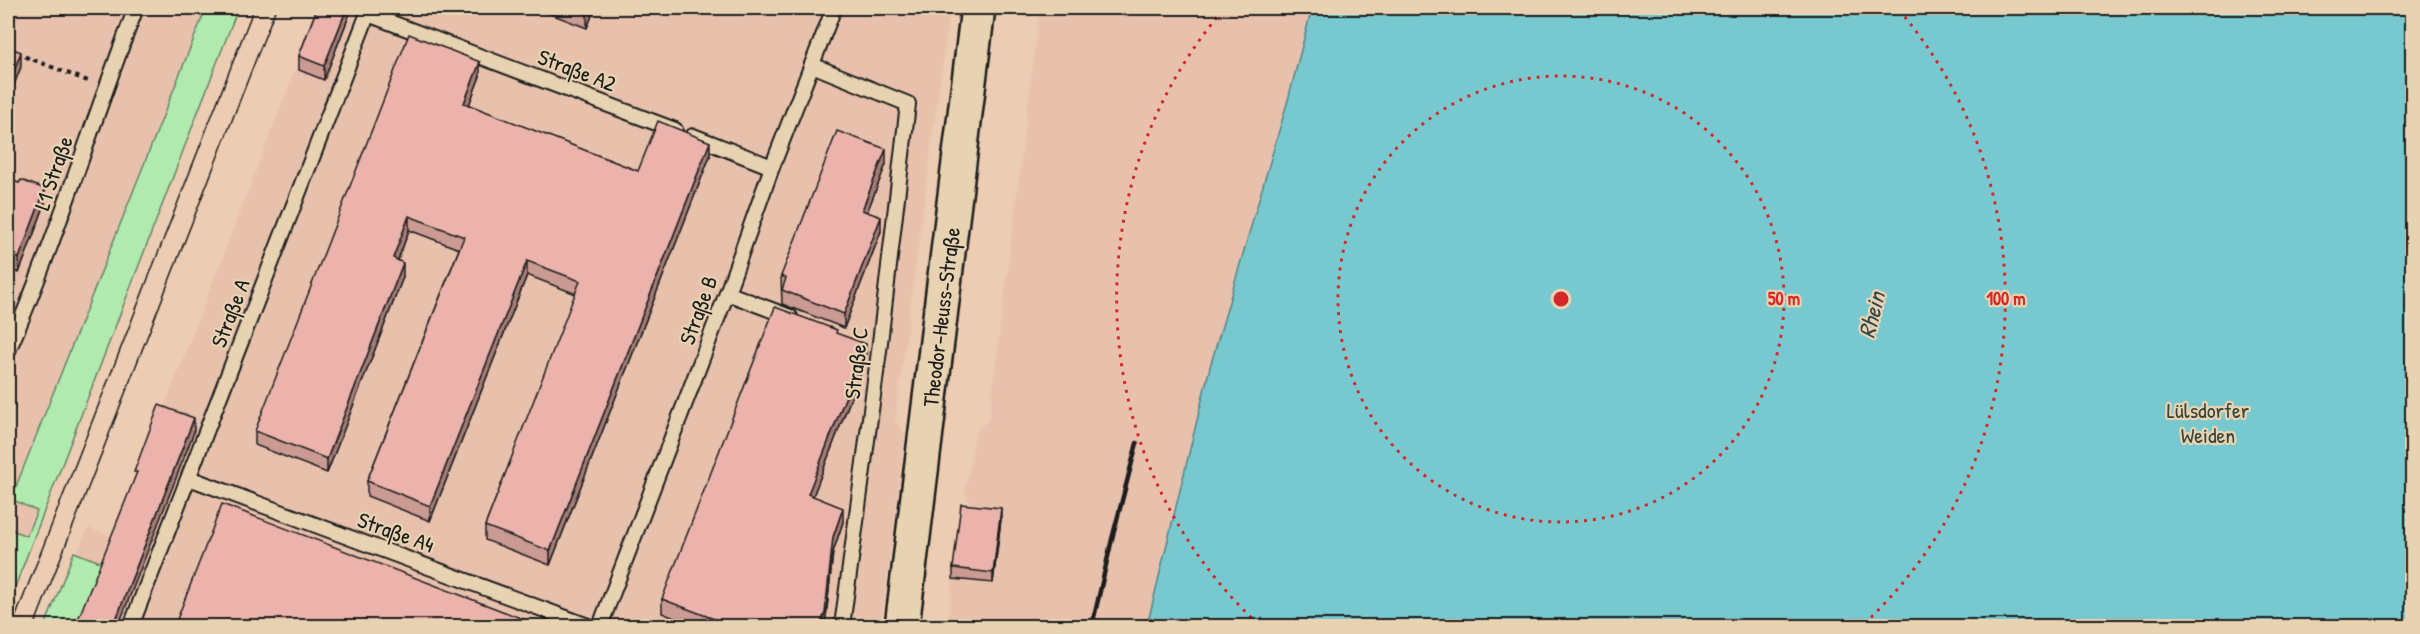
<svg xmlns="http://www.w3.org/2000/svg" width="2420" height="634" viewBox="0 0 2420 634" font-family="'Patrick Hand',sans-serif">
<rect width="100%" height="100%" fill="#ecccb2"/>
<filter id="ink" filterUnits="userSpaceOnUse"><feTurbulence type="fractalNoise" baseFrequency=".0167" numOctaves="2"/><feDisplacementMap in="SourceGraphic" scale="12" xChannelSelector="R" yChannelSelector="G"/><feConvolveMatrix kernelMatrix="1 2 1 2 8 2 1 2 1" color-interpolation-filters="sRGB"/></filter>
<g filter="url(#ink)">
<!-- built -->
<g fill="#e8c1ad">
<path d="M8,8h198l-194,490 25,13 -11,25 -18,-8z"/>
<path d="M319,8h631l-55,412 10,15 -24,191h-801l-3,-73 11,-25 26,9z"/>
<path d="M1040,8h272l-24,92 -78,267 -63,259h-200l14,-112h7l1,-10 -4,-12 10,-59 14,-15z"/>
</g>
<!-- green -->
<g fill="#b0eaaf" stroke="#668366" stroke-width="1.5">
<path d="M206,8h32l-230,597v-77l18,8 11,-25 -26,-12z"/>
<path d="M74,552l31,12 -25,62h-35z"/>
</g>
<!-- water -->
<path fill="#78c9cf" stroke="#538487" stroke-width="1.5" d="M1312,8h1100v618h-1265l63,-259 78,-267z"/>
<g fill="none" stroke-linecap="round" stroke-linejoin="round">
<!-- lane casing -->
<g stroke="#1c1c1c" stroke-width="18">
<g id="lane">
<path d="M368,14l307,116"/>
<path d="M812,65l96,39 -29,247 -37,275"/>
<path d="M693,136l79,31"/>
<path d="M727,293l63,24"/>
<path d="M8,351c49,-112 84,-230 128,-343"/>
<path d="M189,478l399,148"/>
<path d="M131,626l239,-618"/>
<path d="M600,626l127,-333 45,-126 62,-159"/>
</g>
</g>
<!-- secondary casing -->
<g stroke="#1c1c1c" stroke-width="38">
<path id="secondary" d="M902,626l76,-618"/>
</g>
<!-- path -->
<path stroke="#1c1c1c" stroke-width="4" stroke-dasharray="4.5 4.5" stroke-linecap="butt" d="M8,50l80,31"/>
<!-- lane -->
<use href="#lane" stroke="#e7d3b1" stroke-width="14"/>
<!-- secondary -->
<use href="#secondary" stroke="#e7d3b1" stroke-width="33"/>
<!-- tram -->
<g stroke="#1c1c1c" stroke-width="1.5">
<path d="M12,626l242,-618"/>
<path d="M34,626l242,-618"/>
</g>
<!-- rail -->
<path stroke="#1c1c1c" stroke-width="4.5" d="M1092,626l20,-87 25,-96"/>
</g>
<!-- wall -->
<g fill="#ca9a93" stroke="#1c1c1c" stroke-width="1.5">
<path d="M317,8h35l-28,72 -25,-10v-14z"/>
<path d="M535,8h60l-8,20z"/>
<path d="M480,76l-11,29 169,66 72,-15 -160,409 -65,-25v-14l91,-232 -49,-19 -97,246 -63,-25v-15l92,-232 -50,-19 -11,30 5,17 -76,196 -72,-28v-14z"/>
<path d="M886,164l-19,48 14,19 -37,97 -62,-24 -1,-28z"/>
<path d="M8,179l37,25 -26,69 -11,-5z"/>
<path d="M837,334l29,25 -53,137 30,26 -10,30 -8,75h-128l-35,-14v-14z"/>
<path d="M1001,519l-8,64 -40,-4v-11z"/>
</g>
<!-- shaded-wall -->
<g fill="#a47d78" stroke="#1c1c1c" stroke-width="1.5">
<path d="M347,8h5l-28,72v-14z"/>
<path d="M589,8h6l-8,20v-14z"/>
<path d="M21,52v15l-13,33v-14z"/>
<path d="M480,62v14l-16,42v-15z"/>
<path d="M710,142v14l-160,409v-14z"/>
<path d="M886,149v15l-24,61v-15z"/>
<path d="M45,189v15l-26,69v-15z"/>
<path d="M409,216v14l-16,43v-15z"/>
<path d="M881,217v14l-37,97v-14z"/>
<path d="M527,261v14l-97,246v-15z"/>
<path d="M403,263v14l-76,196v-14z"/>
<path d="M866,344v15l-58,150v-15z"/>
<path d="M194,418v14l-76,195h-5z"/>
<path d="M843,508v14l-10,30 -8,75h-6l14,-90z"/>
<path d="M1001,508v11l-8,64v-10z"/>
</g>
<!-- building -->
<g fill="#ebb3ab" stroke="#1c1c1c" stroke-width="1.5">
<path d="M317,8h30l-23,58 -25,-10z"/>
<path d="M571,8h18l-2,6z"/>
<path d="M409,34l71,28 -16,41 174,68 20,-50 52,21 -160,409 -65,-25 95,-245 -53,-20 -97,245 -63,-25 97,-244 -55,-21 -16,42 10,5 -76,196 -72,-28z"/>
<path d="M8,47l13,5 -13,34z"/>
<path d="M837,131l49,18 -24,61 19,7 -37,97 -62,-24 4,-12 -5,-2z"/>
<path d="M8,179l11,4 2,-3 24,9 -26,69 -11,-4z"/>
<path d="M775,307l62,23 -1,3 30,11 -58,150 35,14 -10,29 -8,76 -6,14h-84l-73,-28z"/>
<path d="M159,405l35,13 -81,209h-38l62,-155h-3z"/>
<path d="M222,504l309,118 -2,5h-355z"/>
<path d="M961,504l40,4 -8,65 -40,-5z"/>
</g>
</g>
<!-- distance rings -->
<g fill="none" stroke="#d62828" stroke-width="3" stroke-dasharray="3 6">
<circle cx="1561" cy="299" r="223"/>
<path d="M1258 624A445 445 0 0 1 1223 10M1899 10A445 445 0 0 1 1864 624"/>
</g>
<g text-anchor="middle" stroke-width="4.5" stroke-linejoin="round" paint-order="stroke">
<!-- street labels -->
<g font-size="22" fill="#1c1c1c" stroke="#e7d3b1">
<text transform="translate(577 70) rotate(21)" y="8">Straße A2</text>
<text transform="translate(53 173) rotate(-71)" y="8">L1 Straße</text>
<text transform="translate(698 310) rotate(-70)" y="8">Straße B</text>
<text transform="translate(230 313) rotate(-69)" y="8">Straße A</text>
<text transform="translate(941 317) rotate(-83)" y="8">Theodor-Heuss-Straße</text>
<text transform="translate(856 363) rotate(-83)" y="8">Straße C</text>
<text transform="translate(396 532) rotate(20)" y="8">Straße A4</text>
</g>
<!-- park labels -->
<g font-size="22" fill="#3a4539" stroke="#e7d3b1">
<text x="2208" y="418">Lülsdorfer<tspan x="2208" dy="25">Weiden</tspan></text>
</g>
<!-- water labels -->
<g font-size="24" font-style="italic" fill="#334749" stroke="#e7d3b1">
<text transform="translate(1872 315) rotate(-76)" y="8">Rhein</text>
</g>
</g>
<circle cx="1561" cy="299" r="9" fill="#d62828" stroke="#e7d3b1" stroke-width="3"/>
<g font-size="18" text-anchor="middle" font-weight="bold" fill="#d62828" stroke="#e7d3b1" stroke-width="4.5" stroke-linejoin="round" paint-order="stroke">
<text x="1784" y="305">50 m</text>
<text x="2006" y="305">100 m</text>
</g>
<!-- margin -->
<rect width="2420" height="634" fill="none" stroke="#e7d3b1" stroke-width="30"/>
<rect x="15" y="15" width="2390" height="604" fill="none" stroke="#1c1c1c" stroke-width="2" filter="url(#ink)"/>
</svg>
